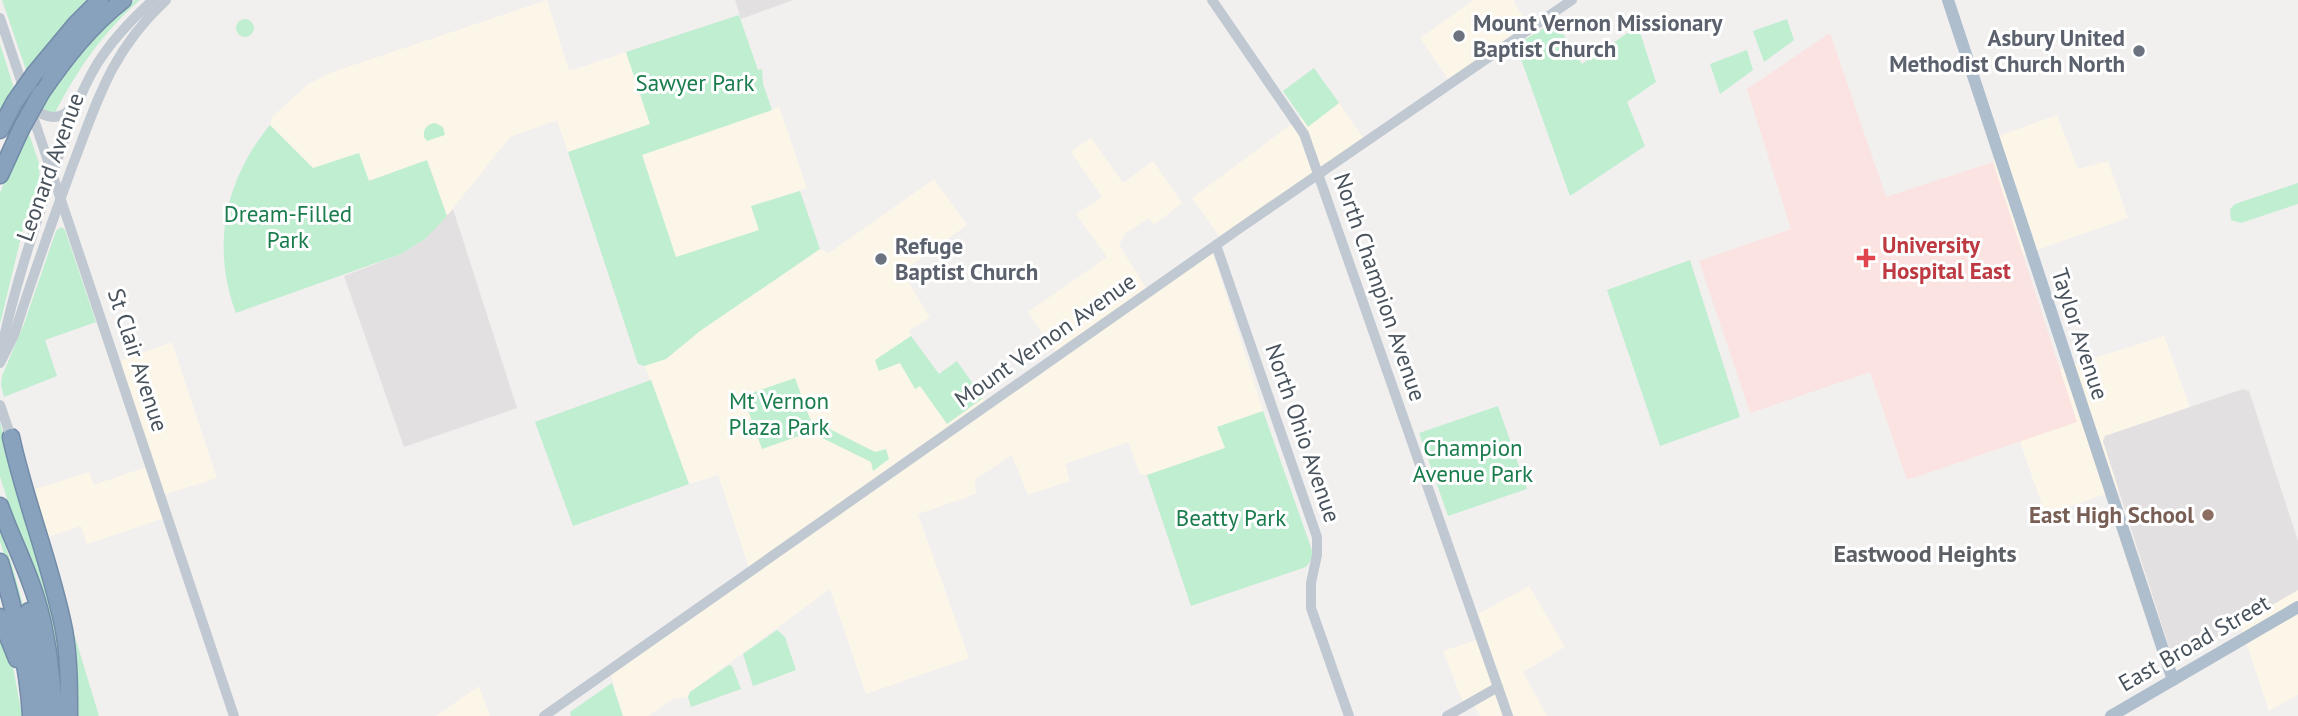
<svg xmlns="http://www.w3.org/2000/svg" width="2298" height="716" viewBox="0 0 2298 716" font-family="'PT Sans',sans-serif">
<rect width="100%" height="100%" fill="#f2efef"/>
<!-- commercial -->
<g fill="#fcf6e9">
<path d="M547,0l22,71 57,-19 24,72 -82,28 -11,-32 -47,17 -63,79 -20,-56 -59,21 -55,-13 -43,-43 2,-8 35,-32 20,-11z"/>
<path d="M1474,0h39l20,34 -17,11 -11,-1 -55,38 -30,-44z"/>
<path d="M1339,103l27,39 -144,98 -30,-42 109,-81 7,9z"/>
<path d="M779,107l28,81 -56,18 8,24 -83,28 -34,-104z"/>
<path d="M2057,115l21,54 30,-8 20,57 -105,37 -30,-93 8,-9 -5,-16z"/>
<path d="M1091,138l32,45 30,-22 29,42 -28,22 -5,-7 -23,15 -7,12 29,46 63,-44 52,164 -45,16 8,21 -79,27 -7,-1 -12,-32 -63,22 5,17 -42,14 -16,-40 -37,25 1,14 -58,20 51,144 -103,36 -36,-105 -140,103 -2,5 -15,2 -25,17h-25l-14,-47 141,-98 -32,-96 -29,9 -38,-104 -7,-14 22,-7 34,-28 120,-82 9,4 105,-74 33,46 -65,47 28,45 -21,14 2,5 -36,25 25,1 15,26 5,-3 27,38 36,-25 5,6 70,-49 -30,-43 79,-55 -31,-43 26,-17 -31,-45z"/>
<path d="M2164,336l26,71 -85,29 -2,5 16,49 -74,24 -25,-73 56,-20 -16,-52z"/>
<path d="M172,342l45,136 -56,18 6,21 -80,27 -6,-18 -37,12 -15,-47 60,-19 5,13 55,-19 -31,-97 5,-9z"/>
<path d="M1529,586l36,61 -42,25 24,44h-67l-9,-15 -7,4 -21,-54 43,-14 -8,-23z"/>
<path d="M2298,590v105l-29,16 -29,-87z"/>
<path d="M479,686l11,30h-54z"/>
</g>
<!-- education -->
<g fill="#e3e0e1">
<path d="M735,0h58l-52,19z"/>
<path d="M453,209l64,199 -113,39 -60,-171 57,-22 24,-15z"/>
<path d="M2243,389l6,2 49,150v49l-114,66h-8l-6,-6 -67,-209 2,-5z"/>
</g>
<!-- medical -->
<path fill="#fae3e0" d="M1830,33l56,164 107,-35 84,260 -170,58 -37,-108 -120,41 -51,-152 92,-32 -44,-140z"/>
<!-- green -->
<g fill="#bfeed1">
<path d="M2,0h87l-13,12 -50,58z"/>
<path d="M135,0h5c-37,32 -63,70 -85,113h-8l-6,-6c25,-39 57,-77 94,-107z"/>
<path d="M739,15l19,55 4,-1 1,15 9,26 -130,45 34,102 83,-27 -8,-24 49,-15 20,58 -120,82 -34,28 -22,7 -6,-2 -70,-212 82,-28 -24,-72z"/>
<circle cx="245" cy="28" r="9"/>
<path d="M1787,19l7,21 -30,22 -11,-31z"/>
<path d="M1555,21l27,43 56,-38 18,56 -29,20 18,44 -75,50 -54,-151z"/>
<path d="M0,44l14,44 -14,22z"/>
<path d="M1747,50l6,20 -33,24 -10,-30z"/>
<path d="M1314,68l25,35 -31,24 -25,-36z"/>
<path d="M435,123l8,4 2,8 -18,6 -3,-4c-1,-8 3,-13 11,-14z"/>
<path d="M270,125l43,43 46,-15 10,28 58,-21 20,56 -22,23 -24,15 -165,59c-25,-66 -11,-134 34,-188z"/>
<path d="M28,131l11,32 1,23 -17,43 -23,95v-131l16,-40z"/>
<path d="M2298,183v21l-57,19 -10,-3 -1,-11 5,-5z"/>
<path d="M61,227l4,3 31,92 -51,18 12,36 -53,21 -3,-12 1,-9 22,-52 32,-93z"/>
<path d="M1690,260l50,157 -80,29 -53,-156z"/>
<path d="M911,336l28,38 18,-13 26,37 -36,26 -27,-38 -5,3 -15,-26 -21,8 -4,-11z"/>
<path d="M795,378l15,41 65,33 11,-3 3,10 -16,12 -2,-9 -61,-30 -48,17 -19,-53z"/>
<path d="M651,380l38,104 -116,42 -38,-104z"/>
<path d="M1498,406l29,83 -79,27 -29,-83z"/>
<path d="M1263,411l51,145 -8,11 -115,39 -44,-131 78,-27 -8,-21z"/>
<path d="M0,422l60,212 4,82 -46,-184 -18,-55z"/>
<path d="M0,530l13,38 16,59 -9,-18 -20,-68z"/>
<path d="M59,584l40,132h-24z"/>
<path d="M777,630l8,7 11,33 -43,16 -10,-32z"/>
<path d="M0,633l13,34 9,49h-22z"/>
<path d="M729,665l3,1 9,23 -50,18 -3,-10 2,-5z"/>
<path d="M612,683l11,33h-52l-1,-4z"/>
</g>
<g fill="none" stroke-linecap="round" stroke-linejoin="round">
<!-- highway casing -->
<g stroke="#738ca8" stroke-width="19">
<g id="highway">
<path d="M35,73l40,-48 25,-25"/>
<path d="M41,93c24,-35 49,-67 82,-93"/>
<path d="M0,130l14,-27"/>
<path d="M0,175l21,-46"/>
<path d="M11,437c14,65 40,127 53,193 5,28 5,57 5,86"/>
<path d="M0,506c11,31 26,60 36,92 12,38 15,78 19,118"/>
<path d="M0,562c15,51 28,101 31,154"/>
<path d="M29,611l9,47 6,58"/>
<path d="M0,617l17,42"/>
</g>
</g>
<!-- minor -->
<g stroke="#c0c9d1" stroke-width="10">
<path d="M1212,0l92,134 204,582"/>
<path d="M0,18l234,698"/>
<path d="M31,106c16,15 32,15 44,-3"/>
<path d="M1216,245l101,292v18l-6,28v25l38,108"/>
<path d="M1,352c12,-61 32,-120 52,-179 12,-36 24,-76 44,-109 15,-24 35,-45 56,-64"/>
<path d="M0,363l14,-28c18,-57 38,-113 58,-168 26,-68 39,-116 94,-167"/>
<path d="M0,405l11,32"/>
<path d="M544,716l699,-490 329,-226"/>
<path d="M1447,716l51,-29"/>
</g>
<!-- major -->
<g stroke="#afbecd" stroke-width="12">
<path d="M1948,0l225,680"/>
<path d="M2111,716l187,-109"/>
</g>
<!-- highway -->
<use href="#highway" stroke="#88a1bd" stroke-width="16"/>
<!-- highway-bridge casing -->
<g stroke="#738ca8" stroke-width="19" stroke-linecap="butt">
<g id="highway-bridge">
<path d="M14,103l21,-30"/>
<path d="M21,129l20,-36"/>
</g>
</g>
<!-- highway-bridge -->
<use href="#highway-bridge" stroke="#88a1bd" stroke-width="16"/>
</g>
<!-- markers -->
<g fill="#6b7280" stroke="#fff" stroke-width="2.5">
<circle cx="1459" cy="36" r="7"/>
<circle cx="2139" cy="51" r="7"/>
<circle cx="881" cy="259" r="7"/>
</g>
<path fill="#e0444e" stroke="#fff" stroke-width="2.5" d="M1862.5 247.5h7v7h7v7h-7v7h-7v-7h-7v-7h7z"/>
<circle fill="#8d6e63" stroke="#fff" stroke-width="2.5" cx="2208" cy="515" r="7"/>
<g text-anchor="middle" stroke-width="6" stroke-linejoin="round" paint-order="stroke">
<!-- worship labels -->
<g font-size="23" font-weight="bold" fill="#5b616d" stroke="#fff" text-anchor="start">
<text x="1473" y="31">Mount Vernon Missionary<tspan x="1473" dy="26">Baptist Church</tspan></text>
<text x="2125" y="46" text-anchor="end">Asbury United<tspan x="2125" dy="26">Methodist Church North</tspan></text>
<text x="895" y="254">Refuge<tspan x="895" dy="26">Baptist Church</tspan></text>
</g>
<!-- park labels -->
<g font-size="23" fill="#197c4c" stroke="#fff">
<text x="695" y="91">Sawyer Park</text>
<text x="288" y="222">Dream-Filled<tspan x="288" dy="26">Park</tspan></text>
<text x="779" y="409">Mt Vernon<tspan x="779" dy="26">Plaza Park</tspan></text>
<text x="1473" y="456">Champion<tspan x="1473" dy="26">Avenue Park</tspan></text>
<text x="1231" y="526">Beatty Park</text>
</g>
<!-- street labels -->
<g font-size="23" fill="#48525c" stroke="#fff">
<text transform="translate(50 167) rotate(-70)" y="8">Leonard Avenue</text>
<text transform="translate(1380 287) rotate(71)" y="8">North Champion Avenue</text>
<text transform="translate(2080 334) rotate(72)" y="8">Taylor Avenue</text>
<text transform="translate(1045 340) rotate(-35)" y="8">Mount Vernon Avenue</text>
<text transform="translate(138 360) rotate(72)" y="8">St Clair Avenue</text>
<text transform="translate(1303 433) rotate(71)" y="8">North Ohio Avenue</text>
<text transform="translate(2194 643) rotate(-30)" y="8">East Broad Street</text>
</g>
<!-- health labels -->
<g font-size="23" font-weight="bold" fill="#be3a42" stroke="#fff" text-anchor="start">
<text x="1882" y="253">University<tspan x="1882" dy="26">Hospital East</tspan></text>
</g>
<!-- education labels -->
<g font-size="23" font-weight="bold" fill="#785e54" stroke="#fff" text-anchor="end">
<text x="2194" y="523">East High School</text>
</g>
<!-- neighbourhood labels -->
<g font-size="24" font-weight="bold" fill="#5c5f64" stroke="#fff">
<text x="1925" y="562">Eastwood Heights</text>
</g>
</g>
</svg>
